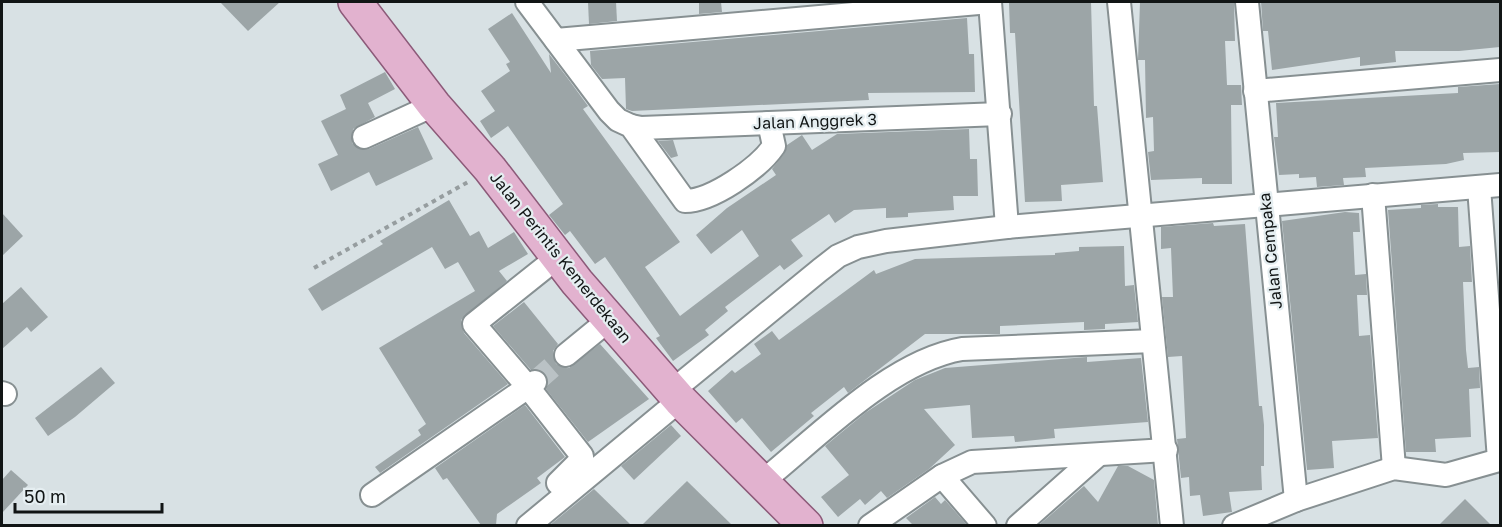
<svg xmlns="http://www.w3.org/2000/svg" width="1502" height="527" viewBox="0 0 1502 527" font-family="'Golos Text',sans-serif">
<rect width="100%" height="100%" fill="#d8e1e4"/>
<!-- building -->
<g fill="#9ca5a7">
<path d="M220,2h60l-32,29z"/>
<path d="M588,2h28l1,19 -28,3z"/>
<path d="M699,2h22l1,10 -23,2z"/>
<path d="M1009,2h82l3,104h3l6,76 -42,3 1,16 -37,1 -10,-169h-5z"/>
<path d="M1140,2h94l1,39h-10l2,44h14l1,20h-11l1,79h-30v-6l-51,2 -3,-28 6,-1 -1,-34 -7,1 -1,-58h-7z"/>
<path d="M1261,2h239v45l-41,4h-64l1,11 -36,4v-9l-88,13 -4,-39h-5z"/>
<path d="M512,13l39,60 -2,-19 17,22 22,30 -5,3 97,133 -35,25 35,49 79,-60 -17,-26 -31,24 -15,-19 31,-27 49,-33 -4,-6 12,-15 3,-9 15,-10 10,15 25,-16 132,-5 1,30h7l1,37h-25l1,14 -46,3v4l-22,1v-10l-32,2 -19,13 -6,-9 -38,26 12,16 -19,14 -4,-5 -55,42 3,4 -23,19 4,5 -36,26 -17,-23 4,-2 -55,-79 -10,7 -25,-33 -5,4 -16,-20 14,-11 -55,-78 -17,12 -11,-17 15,-10 -14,-20 29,-20 -4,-7 4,-2 -22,-33z"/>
<path d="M967,18l2,36h5l1,38 -107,1 1,7 -237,11 -6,-2 -1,-31 -23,1 -11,-14 -1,-14z"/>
<path d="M385,72l10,17 -27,14 7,14 -22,12 -1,14 10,7 7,-1 49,-22 15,32 -57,27 -7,-14 -38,19 -13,-27 20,-9 -17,-34 25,-12 -6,-14z"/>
<path d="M1500,84v68l-37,1 1,7 -18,4 -81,4 1,9 -23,1 1,7 -27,2 -1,-10 -17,1v-4l-20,1 -5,-38h4l-2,-34 182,-10v-6z"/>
<path d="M673,140l5,16 -7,2 -13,-17z"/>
<path d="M449,200l21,36 9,-5 9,17 26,-16 14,22 -29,17 8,10 -46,39 3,13 44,51 -128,89 -5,-6 46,-32 -3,-5 8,-6 -47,-76 96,-57 -17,-29 -13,7 -13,-22 -110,64 -14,-22 75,-45 -3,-3z"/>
<path d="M1438,204v3h20l1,40 11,-1 2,36h-9l3,68 2,18 11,-1 1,21 -11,1 2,48 -36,2 1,13h-30l-18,-242 33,-2v-3z"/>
<path d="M1345,212l14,1 1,19h-7l2,43 11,-1 1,21h-10l2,41 11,-1 8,103 -46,3 2,27 -27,2 -25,-249z"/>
<path d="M2,213l21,23 -21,20z"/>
<path d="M1213,223l1,3 31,-2 14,182h3l2,19v41h-3l1,24 -33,2 3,20 -29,4 -3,-21 -10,1 -1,-19 -8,1 -4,-39 9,-1 -4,-82 -14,1 -6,-60h11l-2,-49 -10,1v-22z"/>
<path d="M1124,246l1,40 9,-1 4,37 -33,2v5l-21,1v-8l-84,4v8h-75l-77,59 -4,-6 -33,26 3,3 -43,36 -29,-34 -6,5 -28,-32 24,-21 3,3 26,-19 -7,-10 18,-13 7,9 95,-70 2,4 39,-15 140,-4v-2l24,-2v-4z"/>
<path d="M21,287l27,30 -17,15 -4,-5 -25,22v-45z"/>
<path d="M524,302l34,42 -5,7 3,13 13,4 31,-24 49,55 -61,43 -42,-53 2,-8 -2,-7 -6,-4h-9l-38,-44z"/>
<path d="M1087,357v5l54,-4 7,64 -94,7 1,9 -40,4 -1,-6 -42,2 -2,-33 -46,4 31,36 -26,24 -42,29 -6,-7 -16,14 -5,-6 -22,18 -17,-20 28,-22 -24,-29 40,-33 50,-33 30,-12z"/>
<path d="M101,367l14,16 -40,34 -27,19 -13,-18z"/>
<path d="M525,405l40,52 -28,21 4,5 -44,31 -1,11h-15l-34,-47 -4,2 -8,-12z"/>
<path d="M671,425l10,11 -47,44 -13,-14z"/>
<path d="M1118,466h10l26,14 4,45h-119l45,-39 14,16z"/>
<path d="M11,470l17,15 -26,28v-33z"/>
<path d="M687,481l45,44h-90z"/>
<path d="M594,489l37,36h-81z"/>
<path d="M935,497l6,7 4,-4 22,25h-54l-7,-7z"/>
<path d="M1465,499l26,26h-52z"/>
</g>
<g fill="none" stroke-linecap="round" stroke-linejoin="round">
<!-- street-tunnel -->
<path stroke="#bac2c5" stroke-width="22" stroke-dasharray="22 11" stroke-linecap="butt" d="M535,382l31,-27"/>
<!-- street casing -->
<g stroke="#879092" stroke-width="26">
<g id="street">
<path d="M527,2l82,109 9,9 13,6 54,75c27,0 74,-33 89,-55l-5,-23"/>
<path d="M990,2l17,225"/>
<path d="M1119,2l53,524"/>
<path d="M1247,2l49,498"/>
<path d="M556,40l434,-38"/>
<path d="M1255,91l245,-21"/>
<path d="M631,126l10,2 359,-14"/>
<path d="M364,137l70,-32"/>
<path d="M1373,195l21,273"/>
<path d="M566,355l44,-36"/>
<path d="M535,382l-7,5 54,69v3l-24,24"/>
<path d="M672,391l148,-121 18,-14 20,-9 28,-6 121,-14 493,-42"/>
<path d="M2,393l3,1"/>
<path d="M942,476l43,50"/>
<path d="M763,481c56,-45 128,-120 199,-132l191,-8"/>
<path d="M372,495l156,-108 -54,-63 84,-67"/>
<path d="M528,526l152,-126"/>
<path d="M870,526l72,-50 30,-14 194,-12"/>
<path d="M1018,526l80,-71"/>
<path d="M1234,526l62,-26 98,-32 52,7 53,-15 -20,-273"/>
</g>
</g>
<!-- primary casing -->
<g stroke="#8c5a79" stroke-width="36">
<path id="primary" d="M355,2l79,103 56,64 87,113 103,118 126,126"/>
</g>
<!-- path -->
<path stroke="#969d9f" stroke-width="4" stroke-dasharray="4.5 4.5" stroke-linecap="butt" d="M314,268l154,-86"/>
<!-- street -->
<use href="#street" stroke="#fff" stroke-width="22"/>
<!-- primary -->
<use href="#primary" stroke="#e2b2cf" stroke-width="33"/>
</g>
<g text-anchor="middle" stroke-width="4.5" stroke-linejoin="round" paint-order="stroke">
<!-- street labels -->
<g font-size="16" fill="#111515" stroke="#e5eef1">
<text transform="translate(815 121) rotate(-2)" y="6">Jalan Anggrek 3</text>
<text transform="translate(1270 251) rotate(-96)" y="6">Jalan Cempaka</text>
<text transform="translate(561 257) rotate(51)" y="6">Jalan Perintis Kemerdekaan</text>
</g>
</g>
<!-- border -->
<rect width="1502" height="527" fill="none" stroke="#111515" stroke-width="6"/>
<!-- scale -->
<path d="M15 503v9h147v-9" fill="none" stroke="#111515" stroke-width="3"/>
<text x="24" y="503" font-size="18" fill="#111515" stroke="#e5eef1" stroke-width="4.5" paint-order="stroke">50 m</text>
</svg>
